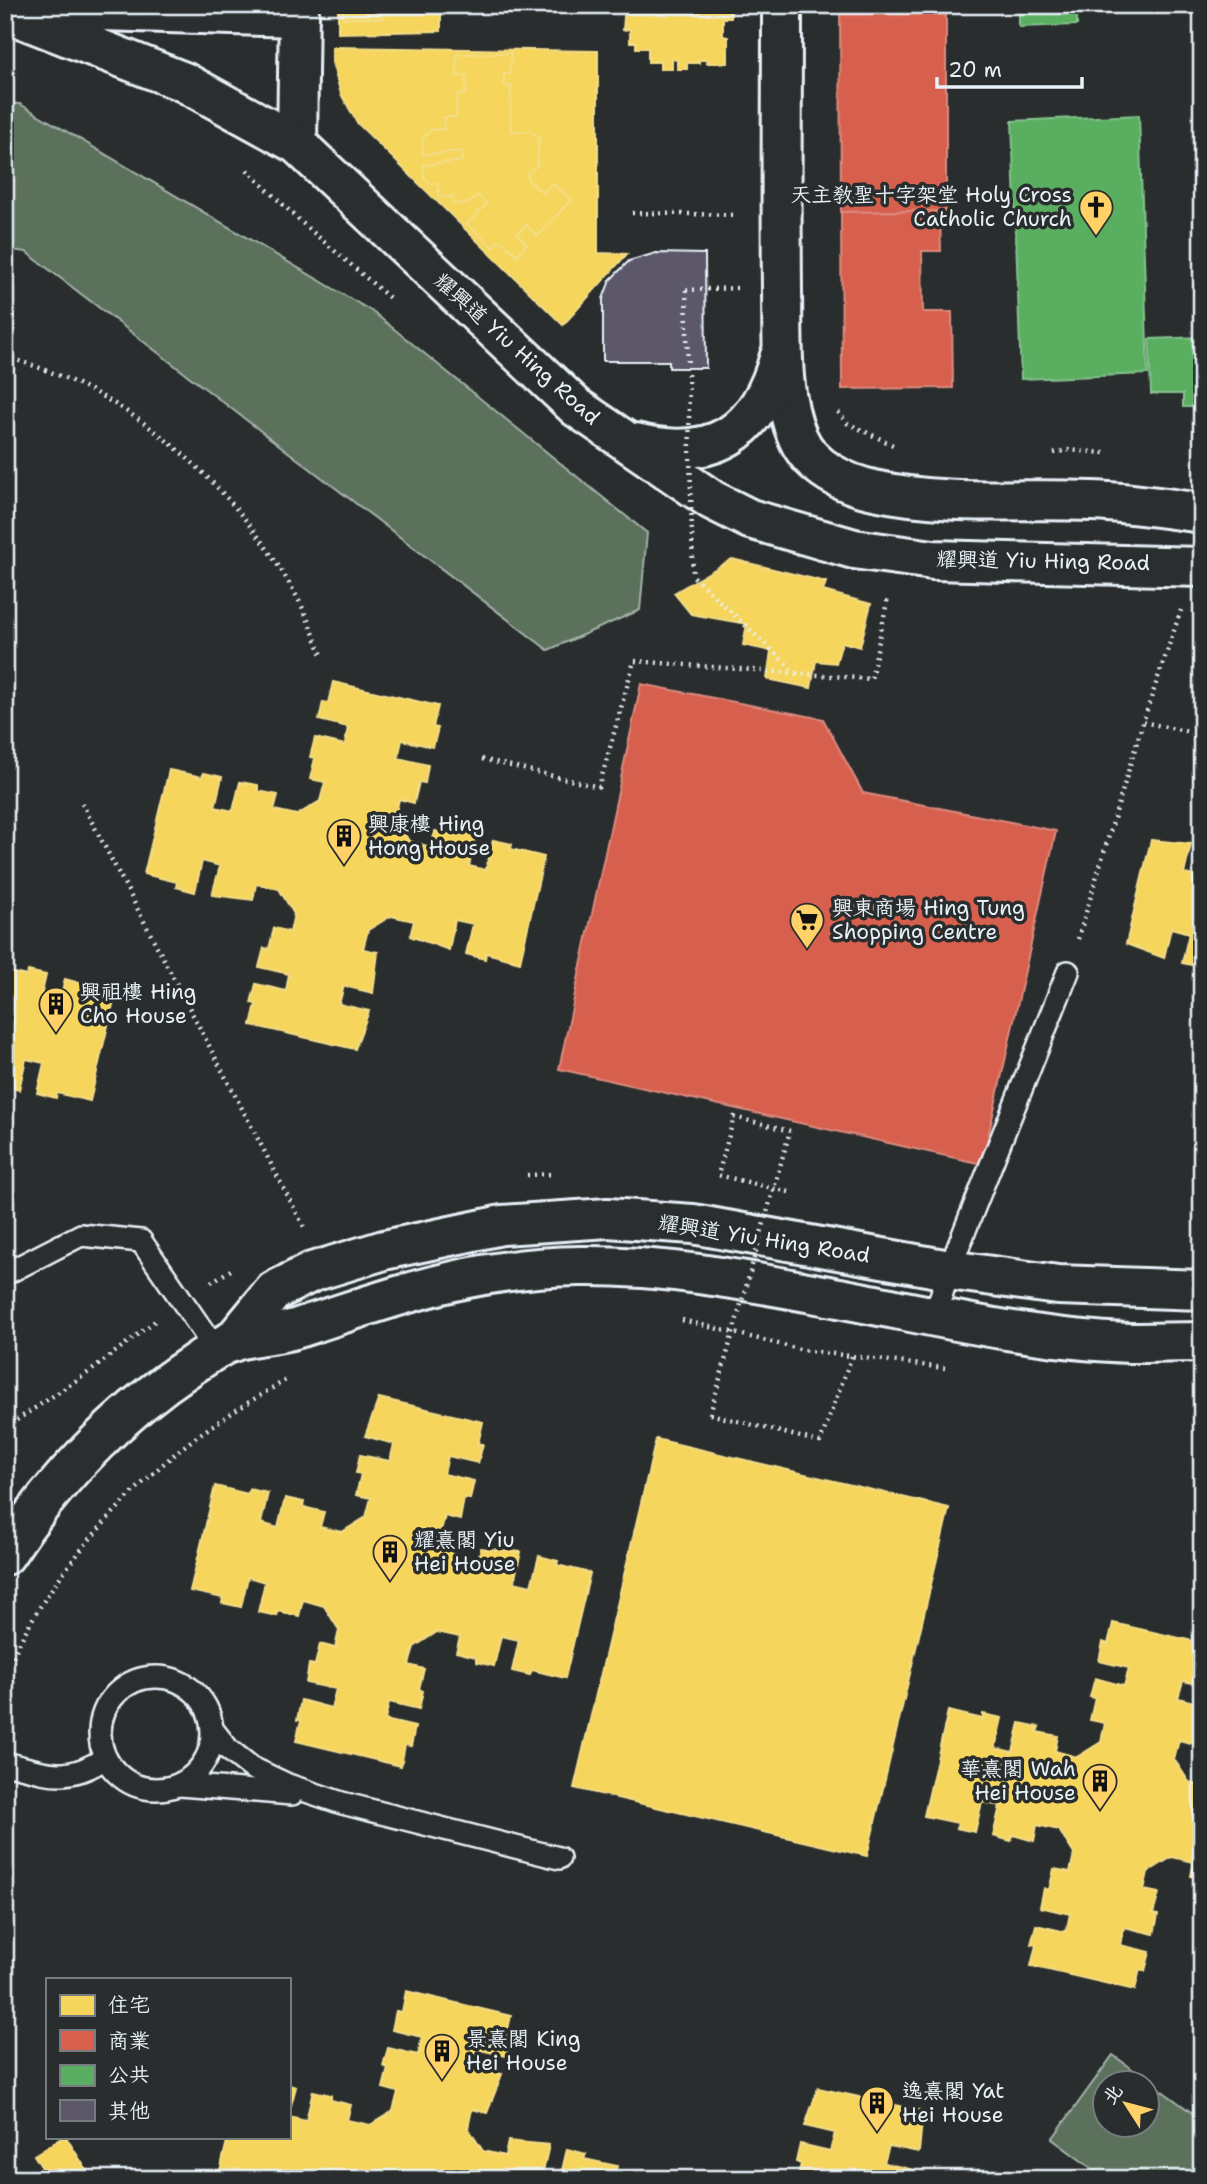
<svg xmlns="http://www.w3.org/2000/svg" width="1207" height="2184" viewBox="0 0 1207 2184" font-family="'Shantell Sans','LXGW WenKai TC',sans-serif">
<rect width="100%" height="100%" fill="#2a2d2e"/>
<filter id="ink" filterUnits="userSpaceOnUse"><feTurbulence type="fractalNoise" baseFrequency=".0143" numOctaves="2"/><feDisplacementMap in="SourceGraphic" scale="14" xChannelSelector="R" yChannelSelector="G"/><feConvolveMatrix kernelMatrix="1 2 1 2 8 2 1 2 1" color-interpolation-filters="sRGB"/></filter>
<g filter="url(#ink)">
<!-- green -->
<g fill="#5c715b" stroke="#a2b1aa" stroke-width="2" fill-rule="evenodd">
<path d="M5,103l15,1 353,208 274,221 -7,77 -92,40 -522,-398 -21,-3z"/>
<path d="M1113,2055l89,65v59h-96l-54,-40zM1106,2082h42v42h-42z"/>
</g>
<!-- homes -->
<g fill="#f6d55c" stroke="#f2dd8b" stroke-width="2">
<path d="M338,5h103v26l-103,2z"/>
<path d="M343,5h40l1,13h-41z"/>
<path d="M625,5l106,3v10h-8v18l5,1v26h-21l1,-3h-9v3h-12v6h-10v-9l-5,-1v10h-12v-7h-12v-14h-12v-6h-6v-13l-7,1z"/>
<path d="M848,5h88v70h-33v7l-35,1 -1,7h-25l-1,-53h7z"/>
<path d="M332,47l266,4v202l29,1 -64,71 -205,-201 -17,-30 -9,-32z"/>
<path d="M511,53l-1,21h-6v12h7v45h19l9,6 -2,29 -9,6v8l15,13 9,-10 19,17 -33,36 -12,-11 -9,9 10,10 -10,11 -17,-15 -7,7 -26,-23 20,-20 -9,-9 -9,8 -16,1 -1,-8 -13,1 -1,-14 -7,1 -7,-7v-12l38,-4v-10l-39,4 -1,-15 8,-10 14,-1v-12h12l1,-22 9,-1v-19l-9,1v-22z"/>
<path d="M732,559l94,23 -3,9 48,13 -11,43 -18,-5 -6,21 -20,-2 -5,27 -44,-9 4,-28 -28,-6 4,-21 -56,-10 -17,-21z"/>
<path d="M333,682l105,24 -5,21 5,1 -5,19 -31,-7 -4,18 30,7 -3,18 -6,-1 -5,21 -15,-4 -4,19 14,23 22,6 4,-16 21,5 1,-5 19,4 -7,31 17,4 7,-30 19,4 -1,5 33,8 -24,105 -34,-9 -1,6 -19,-5 7,-30 -18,-4 -6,30 -39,-14 4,-15 -23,-5 -23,14 -5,19 15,3 -5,41 -29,-7 -5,18 30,7 -14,38 -104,-24 5,-21 -5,-1 5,-19 30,7 3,-17 -30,-7 5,-19 5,1 5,-21 16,4 4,-18 -15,-25 -23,-5 -3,16 -41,-5 8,-29 -18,-5 -7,31 -19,-5 1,-5 -33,-8 25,-104 33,7 2,-4 18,4 -7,30 18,4 7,-29 18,3v6l20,4 -4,15 23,5 23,-14 5,-19 -15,-3 5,-21 -5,-1 5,-19 30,7 3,-18 -29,-7 4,-18 5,1z"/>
<path d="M1151,840l40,4 -7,30 18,3 -1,90 -19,-4 7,-30 -18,-5 -7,30 -38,-14z"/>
<path d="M6,971l21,5 1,-5 18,4 -7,31 19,4 7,-31 18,5 -1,4 33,8 -25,105 -33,-8 -1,5 -19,-5 7,-30 -18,-4 -7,31 -14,-4z"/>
<path d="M379,1398l104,24 -5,22h5l-5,19 -30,-7 -4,18 30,7 -4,18 -6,-1 -4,22 -15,-4 -5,18 15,24 22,5 4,-15 40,4 -7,30 17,4 8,-30 19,5 -1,4 33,8 -25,105 -33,-8 -2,5 -18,-4 7,-31 -18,-4 -7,30 -18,-4v-5l-20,-5 4,-15 -23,-5 -23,15 -5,18 15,4 -5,20 4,2 -4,18 -30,-7 -4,18 30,7 -4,19 -6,-1 -4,21 -105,-25 5,-21h-4l4,-20 30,8 5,-19 -30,-6 3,-19 6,1 5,-21 15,4 4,-18 -15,-24 -21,-6 -4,16 -21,-5 -1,5 -19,-4 7,-30 -17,-5 -7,30 -19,-4 1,-5 -33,-7 25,-105 33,8 1,-5 19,4 -7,30 17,5 7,-30 19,4 -1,5 21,5 -4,15 22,5 24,-15 5,-19 -15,-3 5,-21 -5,-1 4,-18 30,6 4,-17 -29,-8z"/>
<path d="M656,1439l293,69 -82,348 -293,-68z"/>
<path d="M1113,1623l89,20v42l-19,-4 -5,17 24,6v20l-3,-1 -5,21 -15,-4 -5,19 15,23 13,3v94l-11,-3 3,-14 -22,-5 -24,15 -4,18 15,3 -6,21 5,1 -4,19 -30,-7 -4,18 30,7 -5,19 -5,-2 -5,21 -104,-24 5,-21 -5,-1 5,-19 30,7 4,-18 -30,-7 4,-19 5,2 5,-21 16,3 4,-18 -15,-24 -22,-5 -3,16 -21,-6 -2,6 -18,-5 7,-30 -18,-4 -7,30 -19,-4 2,-5 -34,-7 24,-105 35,8v-5l19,4 -7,30 18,4 7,-29 19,4 -2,5 21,4 -3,15 22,6 24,-15 4,-19 -15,-3 5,-22 -5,-1 5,-19 29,8 5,-18 -30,-7 4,-19 5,2z"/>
<path d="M406,1991l105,25 -5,21h4l-4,19 -30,-7 -5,19 31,6 -15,39 -15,-4 -4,19 15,23 22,5 3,-15 41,4 -7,31 12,3h-262l1,-4 -18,-5 -2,9h-55l10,-42h61v-20l17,4 7,-30 18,4v5l20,5 -4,15 23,5 23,-14 5,-19 -15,-4 5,-20 -5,-2 5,-18 30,7 4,-18 -30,-7 4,-19 6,1z"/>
<path d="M289,2085l7,2 -7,26z"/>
<path d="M818,2088l105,23 -4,41 -30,-6 -5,17 30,7 -2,9h-115l4,-15 -5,-2 4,-18 30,7 5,-18 -30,-7z"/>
<path d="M63,2137h3l26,42h-43l-15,-24z"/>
<path d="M567,2149l19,5 -2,5 33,7 -3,13h-54z"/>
</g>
<!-- shops -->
<g fill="#d6604d" stroke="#db8c80" stroke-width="2">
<path d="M840,5h106v206l-105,1z"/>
<path d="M940,211l1,40h-19l1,61h29l1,76 -111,1 -1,-177z"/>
<path d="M641,684l182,35 40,74 193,38 -74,333 -423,-95z"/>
</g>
<!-- public -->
<g fill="#5aae61" stroke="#85c28e" stroke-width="2">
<path d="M1019,5h58v20l-58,2z"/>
<path d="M1139,115l9,259 -127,5 -9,-258z"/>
<path d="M1202,337v70h-19v-13h-32l-2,-55z"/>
</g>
<!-- building -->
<path fill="#5c586a" stroke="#e8f1f8" stroke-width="2" d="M656,253l49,1 1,114h-37v-7h-66v-62l7,-19 19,-19z"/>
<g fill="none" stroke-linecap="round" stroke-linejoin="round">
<!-- service casing -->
<g stroke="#e8f1f8" stroke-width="26">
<g id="service">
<path d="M5,1274l76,-39 60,6 75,109"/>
<path d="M935,1316l14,-46 119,-298"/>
<circle cx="156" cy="1733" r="56"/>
<path d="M213,1730l15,19 24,19 36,17 54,18 217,55"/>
<path d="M5,1763c42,10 62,21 100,-5"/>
<path d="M180,1785l112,9"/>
</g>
</g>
<!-- minor casing -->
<g stroke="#e8f1f8" stroke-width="44">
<g id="minor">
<path d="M5,8l294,9"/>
<path d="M297,144l2,-139"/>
</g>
</g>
<!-- tertiary casing -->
<g stroke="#e8f1f8" stroke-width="44">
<g id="tertiary">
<path d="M782,5c0,96 -1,191 0,287 1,47 -3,102 16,146 13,30 47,46 76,52 72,16 145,8 217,11 37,1 74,7 111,12"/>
<path d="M5,12l179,70 113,62 279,263 136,93 38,19 104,30 79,11 269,7"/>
<path d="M635,443c79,19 123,-9 145,-87"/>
<path d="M232,1342l42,-51 38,-19 72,-22 118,-25 106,-7 85,6 256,46 109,15 144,5"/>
<path d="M5,1555c48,-74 113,-141 187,-190 12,-8 25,-18 39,-23 21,-7 44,-7 64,-13 101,-33 177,-62 286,-63 88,-1 172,16 258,32 96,18 194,42 291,45 24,0 48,-1 72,-1"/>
</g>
</g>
<!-- path -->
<g stroke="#e8f1f8" stroke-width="4.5" stroke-dasharray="2 5" stroke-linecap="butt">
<path d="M247,170l54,52 91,78"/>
<path d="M632,213l105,2"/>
<path d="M686,290l52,-2"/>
<path d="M5,357c126,33 230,128 292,240 10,18 17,39 25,58"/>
<path d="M838,412l9,11 46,22"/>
<path d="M1054,453l13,-3 38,3"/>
<path d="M1143,722l51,11 8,-13"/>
<path d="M482,759l117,28 35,-126 237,18 17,-82"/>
<path d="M82,803l222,424"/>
<path d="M1078,939l65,-217 38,-112"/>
<path d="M527,1175l26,-1"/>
<path d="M789,1192l-71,-17 16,-58 56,14"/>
<path d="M211,1282l20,-12"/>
<path d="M682,1320l121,30 142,18"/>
<path d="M710,1414l110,28 32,-86"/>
<path d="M5,1428l87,-58 63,-49"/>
<path d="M5,1676c31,-83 105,-167 172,-224 34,-28 74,-51 112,-74"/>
</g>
<!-- service -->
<use href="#service" stroke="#2a2d2e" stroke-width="21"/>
<!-- minor -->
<use href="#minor" stroke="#2a2d2e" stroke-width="38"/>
<!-- tertiary -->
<use href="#tertiary" stroke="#2a2d2e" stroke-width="38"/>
<!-- path-bridge -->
<g stroke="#e8f1f8" stroke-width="4.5" stroke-dasharray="2 5" stroke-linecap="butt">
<path d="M686,290l7,286 104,98"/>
<path d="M710,1414l80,-283"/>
</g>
</g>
</g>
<!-- icons -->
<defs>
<g id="church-pin" transform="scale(1.75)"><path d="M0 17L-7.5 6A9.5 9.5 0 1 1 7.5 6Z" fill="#ffd166" stroke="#2a2d2e"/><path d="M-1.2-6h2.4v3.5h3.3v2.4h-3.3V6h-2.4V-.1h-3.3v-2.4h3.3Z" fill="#111"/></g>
<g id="building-pin" transform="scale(1.75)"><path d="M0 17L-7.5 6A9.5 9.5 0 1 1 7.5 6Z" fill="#ffd166" stroke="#2a2d2e"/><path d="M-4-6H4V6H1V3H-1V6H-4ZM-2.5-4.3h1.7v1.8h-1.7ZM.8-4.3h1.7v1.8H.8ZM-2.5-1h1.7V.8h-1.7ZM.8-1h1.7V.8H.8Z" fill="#111"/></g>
<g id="supermarket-pin" transform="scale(1.75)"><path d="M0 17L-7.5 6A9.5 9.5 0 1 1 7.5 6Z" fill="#ffd166" stroke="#2a2d2e"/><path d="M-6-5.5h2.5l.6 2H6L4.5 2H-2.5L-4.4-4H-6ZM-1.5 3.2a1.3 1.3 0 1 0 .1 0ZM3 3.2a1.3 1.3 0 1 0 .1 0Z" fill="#111"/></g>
</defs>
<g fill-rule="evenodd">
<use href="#church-pin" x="1096" y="207"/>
<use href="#building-pin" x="344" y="836"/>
<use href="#supermarket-pin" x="807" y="920"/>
<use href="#building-pin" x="56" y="1004"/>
<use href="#building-pin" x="390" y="1552"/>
<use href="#building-pin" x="1100" y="1781"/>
<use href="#building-pin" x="442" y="2051"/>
<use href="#building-pin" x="877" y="2103"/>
</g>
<g text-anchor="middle" stroke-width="7" stroke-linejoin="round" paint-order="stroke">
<!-- poi labels -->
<g font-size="21" fill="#e8f1f8" stroke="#2a2d2e" text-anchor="start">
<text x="1072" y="202" text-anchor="end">天主教聖十字架堂 Holy Cross<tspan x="1072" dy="24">Catholic Church</tspan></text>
<text x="368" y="831">興康樓 Hing<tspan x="368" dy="24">Hong House</tspan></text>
<text x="832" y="915">興東商場 Hing Tung<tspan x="832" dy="24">Shopping Centre</tspan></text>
<text x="80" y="999">興祖樓 Hing<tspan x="80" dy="24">Cho House</tspan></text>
<text x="414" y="1547">耀熹閣 Yiu<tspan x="414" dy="24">Hei House</tspan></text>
<text x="1076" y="1776" text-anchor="end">華熹閣 Wah<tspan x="1076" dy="24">Hei House</tspan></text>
<text x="466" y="2046">景熹閣 King<tspan x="466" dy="24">Hei House</tspan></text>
<text x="902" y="2098">逸熹閣 Yat<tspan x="902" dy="24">Hei House</tspan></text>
</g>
<!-- street labels -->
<g font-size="21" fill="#e8f1f8" stroke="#2a2d2e">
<text transform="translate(517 349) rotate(42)" y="7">耀興道 Yiu Hing Road</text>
<text transform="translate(1043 561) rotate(1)" y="7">耀興道 Yiu Hing Road</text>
<text transform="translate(764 1239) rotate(9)" y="7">耀興道 Yiu Hing Road</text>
</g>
</g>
<!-- margin -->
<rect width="1207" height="2184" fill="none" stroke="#2a2d2e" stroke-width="28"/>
<rect x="14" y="14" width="1179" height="2156" fill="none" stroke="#e8f1f8" stroke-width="2.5" filter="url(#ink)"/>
<!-- legend -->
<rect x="46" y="1978" width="245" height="161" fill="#2a2d2e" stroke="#767b7f" stroke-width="2"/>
<rect x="60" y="1995" width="35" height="21" fill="#f6d55c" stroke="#767b7f" stroke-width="2"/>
<text x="108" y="2012" font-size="21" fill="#e8f1f8">住宅</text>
<rect x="60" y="2030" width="35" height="21" fill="#d6604d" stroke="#767b7f" stroke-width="2"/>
<text x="108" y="2048" font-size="21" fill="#e8f1f8">商業</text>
<rect x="60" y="2065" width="35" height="21" fill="#5aae61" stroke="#767b7f" stroke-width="2"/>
<text x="108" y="2082" font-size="21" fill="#e8f1f8">公共</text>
<rect x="60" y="2100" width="35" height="21" fill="#5c586a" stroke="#767b7f" stroke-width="2"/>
<text x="108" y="2118" font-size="21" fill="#e8f1f8">其他</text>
<!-- north arrow -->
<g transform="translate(1126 2104) rotate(306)"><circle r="33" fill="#2a2d2e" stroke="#767b7f" stroke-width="2"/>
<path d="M0-5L12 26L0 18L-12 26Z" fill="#ffd166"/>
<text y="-10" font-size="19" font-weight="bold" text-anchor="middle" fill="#e8f1f8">北</text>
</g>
<!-- scale -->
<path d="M937 77v10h145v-10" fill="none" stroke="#e8f1f8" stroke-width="3.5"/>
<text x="948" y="77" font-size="21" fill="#e8f1f8" stroke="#2a2d2e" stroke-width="5" paint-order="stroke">20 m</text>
</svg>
